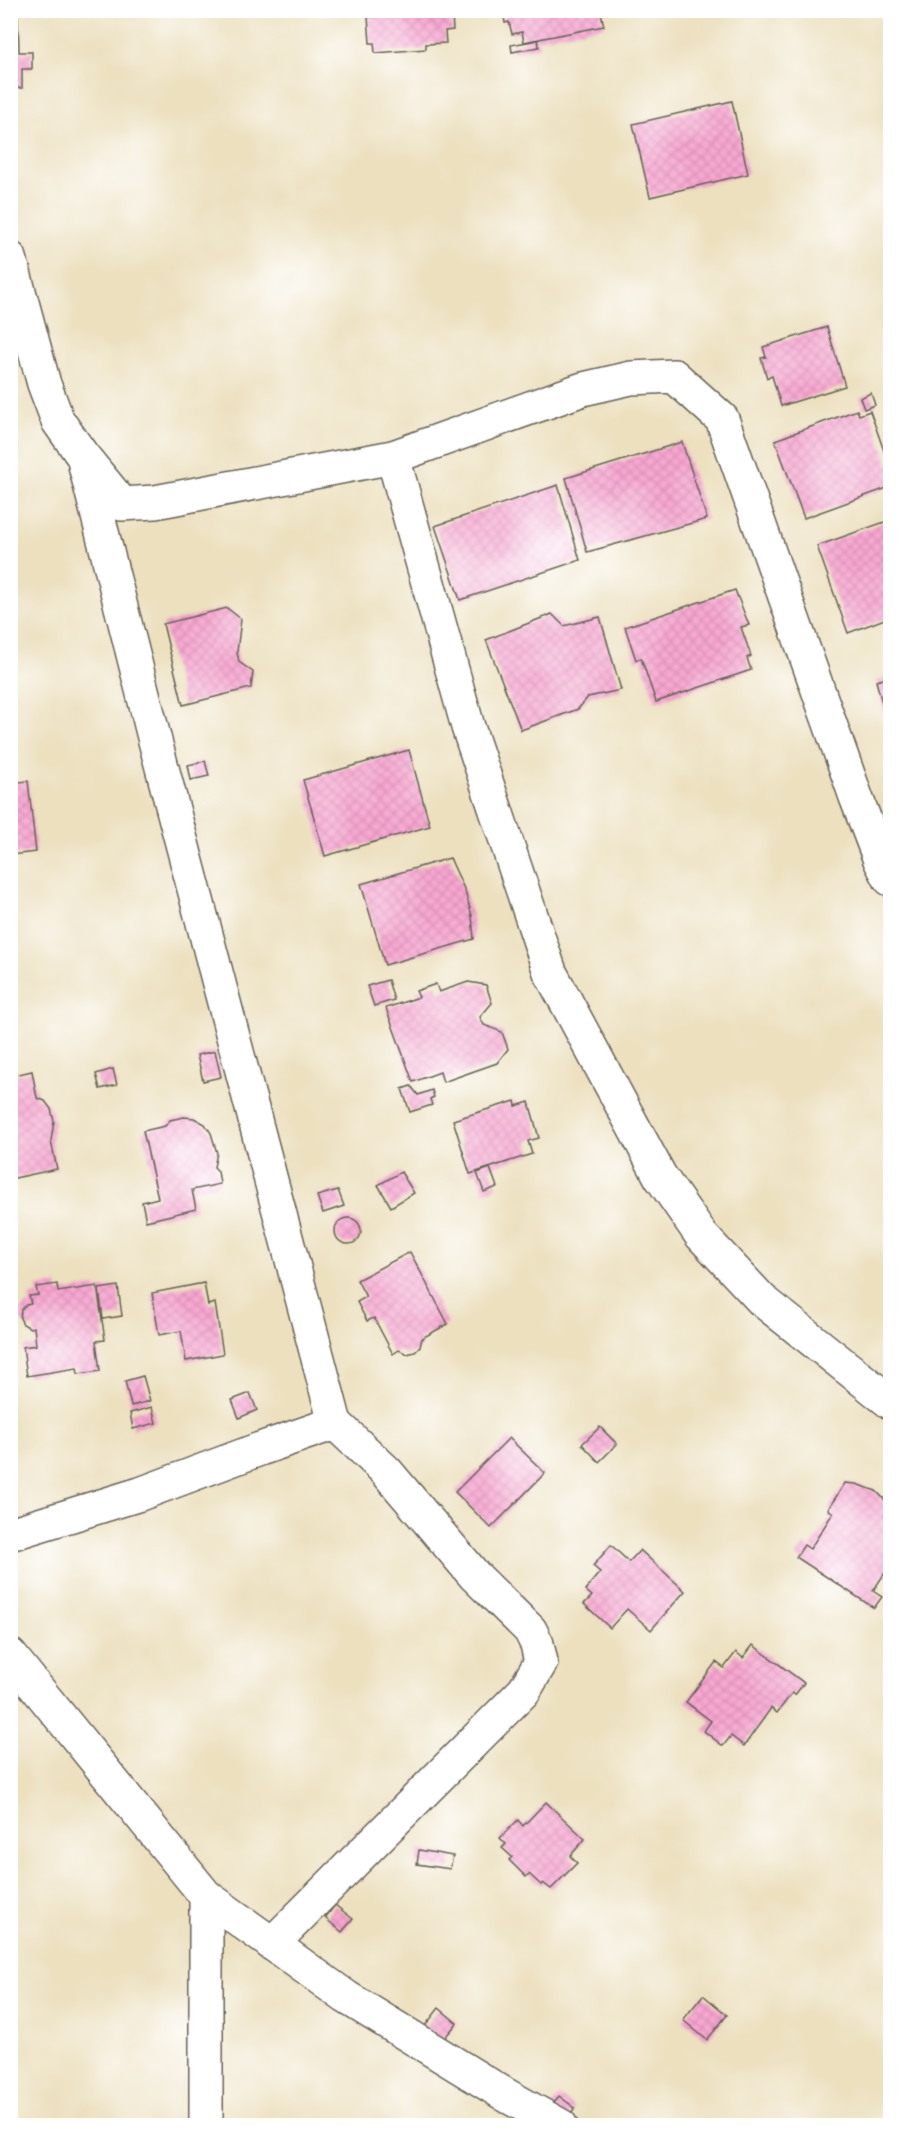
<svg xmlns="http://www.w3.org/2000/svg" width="901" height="2136" viewBox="0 0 901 2136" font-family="'Patrick Hand',sans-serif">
<defs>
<pattern id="building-cross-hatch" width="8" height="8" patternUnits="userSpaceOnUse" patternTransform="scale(1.5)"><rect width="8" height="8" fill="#f8a7d1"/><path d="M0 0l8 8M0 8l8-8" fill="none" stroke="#d48fb3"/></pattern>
</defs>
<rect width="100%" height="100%" fill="#fff"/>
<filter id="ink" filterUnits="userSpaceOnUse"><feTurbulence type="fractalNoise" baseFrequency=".0167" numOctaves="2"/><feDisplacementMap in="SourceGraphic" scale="12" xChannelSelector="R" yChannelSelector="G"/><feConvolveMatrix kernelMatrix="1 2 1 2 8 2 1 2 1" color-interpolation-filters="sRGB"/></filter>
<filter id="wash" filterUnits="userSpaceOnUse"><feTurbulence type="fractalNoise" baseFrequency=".008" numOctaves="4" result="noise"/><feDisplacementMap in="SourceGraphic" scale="24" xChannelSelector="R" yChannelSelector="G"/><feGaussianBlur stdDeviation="1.35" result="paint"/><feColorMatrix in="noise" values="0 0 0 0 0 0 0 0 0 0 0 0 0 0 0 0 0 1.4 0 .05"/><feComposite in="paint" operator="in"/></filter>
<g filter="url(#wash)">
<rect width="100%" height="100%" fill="#ece0bf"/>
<g id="blocks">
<!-- building -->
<g fill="url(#building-cross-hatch)">
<path d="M10,10h8l1,42h13v17h-10v19h-7v10h-5z"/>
<path d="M374,10h72l1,5h5l1,15 -8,1 1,12 -20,1v5l-51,4 -1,-10h-4l-2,-26h7z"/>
<path d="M503,10h108v2l-10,1 3,13 -80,16 -2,-10 -10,2 -3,-12 -4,1z"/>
<path d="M538,40l1,7 -27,5 -1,-7z"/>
<path d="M732,101l16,73 -98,23 -17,-73z"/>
<path d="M827,327l18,59 -64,20 -9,-30 -5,2 -6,-20 5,-1 -3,-10z"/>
<path d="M871,393l4,12 -11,4 -4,-11z"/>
<path d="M857,410l2,5 11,-4 20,57v19l-86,31 -29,-78z"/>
<path d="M682,442l25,77 -120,33 -21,-74z"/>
<path d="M558,485l22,75 -120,40 -25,-74z"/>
<path d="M890,520v97l-42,16 -31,-87z"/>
<path d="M735,590l14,35 -8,2 10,29 -4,2 4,12 -95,32 -15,-44 -5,2 -11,-33z"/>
<path d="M227,608l14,11 -4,33 2,10 14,10 -2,16 -68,17 -20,-81z"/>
<path d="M552,614l12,12 36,-9 21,73 -33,7 -10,12 -57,21 -35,-90z"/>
<path d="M890,677v55l-14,-51z"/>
<path d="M409,750l21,76 -105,30 -22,-76z"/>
<path d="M205,761l4,15 -18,4 -3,-15z"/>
<path d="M28,781l8,71 -26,3v-72z"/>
<path d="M450,858l15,33 7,25 2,23 -89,26 -24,-81z"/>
<path d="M388,980l6,20 -20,6 -7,-20z"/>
<path d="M468,982l18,3 6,18 -12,14 4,8 18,7 6,17 -11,14 -54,19 -3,-10 -27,10 -27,-74 33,-11 -3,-6 20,-7 3,8z"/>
<path d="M215,1051l6,26 -18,4 -6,-26z"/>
<path d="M113,1069l4,16 -17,4 -4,-15z"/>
<path d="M32,1071l5,27 8,3 6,8 3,12 -3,20 6,28 -47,10v-103z"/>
<path d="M411,1086l7,9 14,-5 2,7 -4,2 2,6 -22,7 -8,-23z"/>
<path d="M515,1101l1,5 13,-4 10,36 -11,3 4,13 -62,20 -17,-54z"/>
<path d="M184,1117l10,1 11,6 6,9 6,20 -3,14 4,4 2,13 -28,6 4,19 -50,12 -4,-19 16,-4 -15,-67 22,-5 5,-6z"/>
<path d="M490,1168l7,19 -13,5 -7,-19z"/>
<path d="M401,1172l13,21 -23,14 -13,-22z"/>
<path d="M338,1190l6,16 -21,7 -6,-17z"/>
<circle cx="348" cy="1231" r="13"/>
<path d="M410,1252l38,72 -26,14 -2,9 -5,5 -8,2 -8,-4 -6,4 -19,-36 -7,3 -10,-19 9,-5 -9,-17z"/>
<path d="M204,1283l4,22 7,-2 8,51 -37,7 -5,-30 -22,4 -7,-42z"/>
<path d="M57,1284l1,8 39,-6 8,54 -9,1 4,30 -22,3 -1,-6 -50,8 -4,-29 13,-2 -2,-18 -4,1 -7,-4 -3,-6 1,-8 5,-5 5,-1 -2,-8 9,-1 -2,-8z"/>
<path d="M118,1286l4,30 -19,3 -4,-30z"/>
<path d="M143,1376l7,25 -19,5 -6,-25z"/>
<path d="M250,1393l7,17 -18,8 -7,-18z"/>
<path d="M152,1407l4,16 -23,6 -3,-16z"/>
<path d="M600,1427l17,17 -18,18 -17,-18z"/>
<path d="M509,1438l36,35 -54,55 -36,-36z"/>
<path d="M845,1483l11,1 20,7 14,14 -5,10 5,2v61l-6,-4 -11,17 9,6 -8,11 -78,-51 8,-12 6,4 23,-36 -5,-4z"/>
<path d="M611,1545l18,17 11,-12 45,41 -34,39 -24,-21 -17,19 -26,-24 8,-8 -7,-6 15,-18 -7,-6z"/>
<path d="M753,1645l51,38 -9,12 -3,-2 -15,20 -6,-5 -27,38 -13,-10 -8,10 -19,-15 7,-10 -25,-19 30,-40 8,6 12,-16 7,6z"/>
<path d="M546,1802l39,37 -15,17 7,7 -26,26 -8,-6 -2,2 -12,-11 -3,3 -17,-17 3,-3 -10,-9 4,-4 -6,-6 18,-18 5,6z"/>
<path d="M419,1850l34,6 -3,13 -33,-5z"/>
<path d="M335,1905l18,14 -11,13 -17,-14z"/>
<path d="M703,1995l24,20 -20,25 -24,-20z"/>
<path d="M439,2008l18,15 -15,18 -18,-14z"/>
<path d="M559,2096l16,12 -10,12 -16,-12z"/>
</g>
</g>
</g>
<g filter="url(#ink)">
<use href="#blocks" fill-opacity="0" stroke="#656155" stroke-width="1.5"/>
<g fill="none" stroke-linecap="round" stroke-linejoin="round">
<!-- minor casing -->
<g stroke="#656155" stroke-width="36">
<g id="minor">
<path d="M10,258l34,126 14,37 24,34 40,49 33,-2 238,-45 190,-68 48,-11 43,-2 48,43 134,378 24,63 10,19"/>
<path d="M393,457l75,270 82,245 110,204 41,59 61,65 128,102"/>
<path d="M10,1534l130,-40 120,-45 75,-26 -180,-682 -70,-276"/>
<path d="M10,1655l196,241v230"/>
<path d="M206,1896l140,101 158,97 57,32"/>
<path d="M272,1944l252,-253 17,-29 -4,-18 -7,-14 -55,-54 -89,-105 -51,-48"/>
</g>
</g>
<!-- minor -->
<use href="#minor" stroke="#fff" stroke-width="33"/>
</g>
</g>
<!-- margin -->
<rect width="901" height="2136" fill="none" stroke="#fff" stroke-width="36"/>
</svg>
